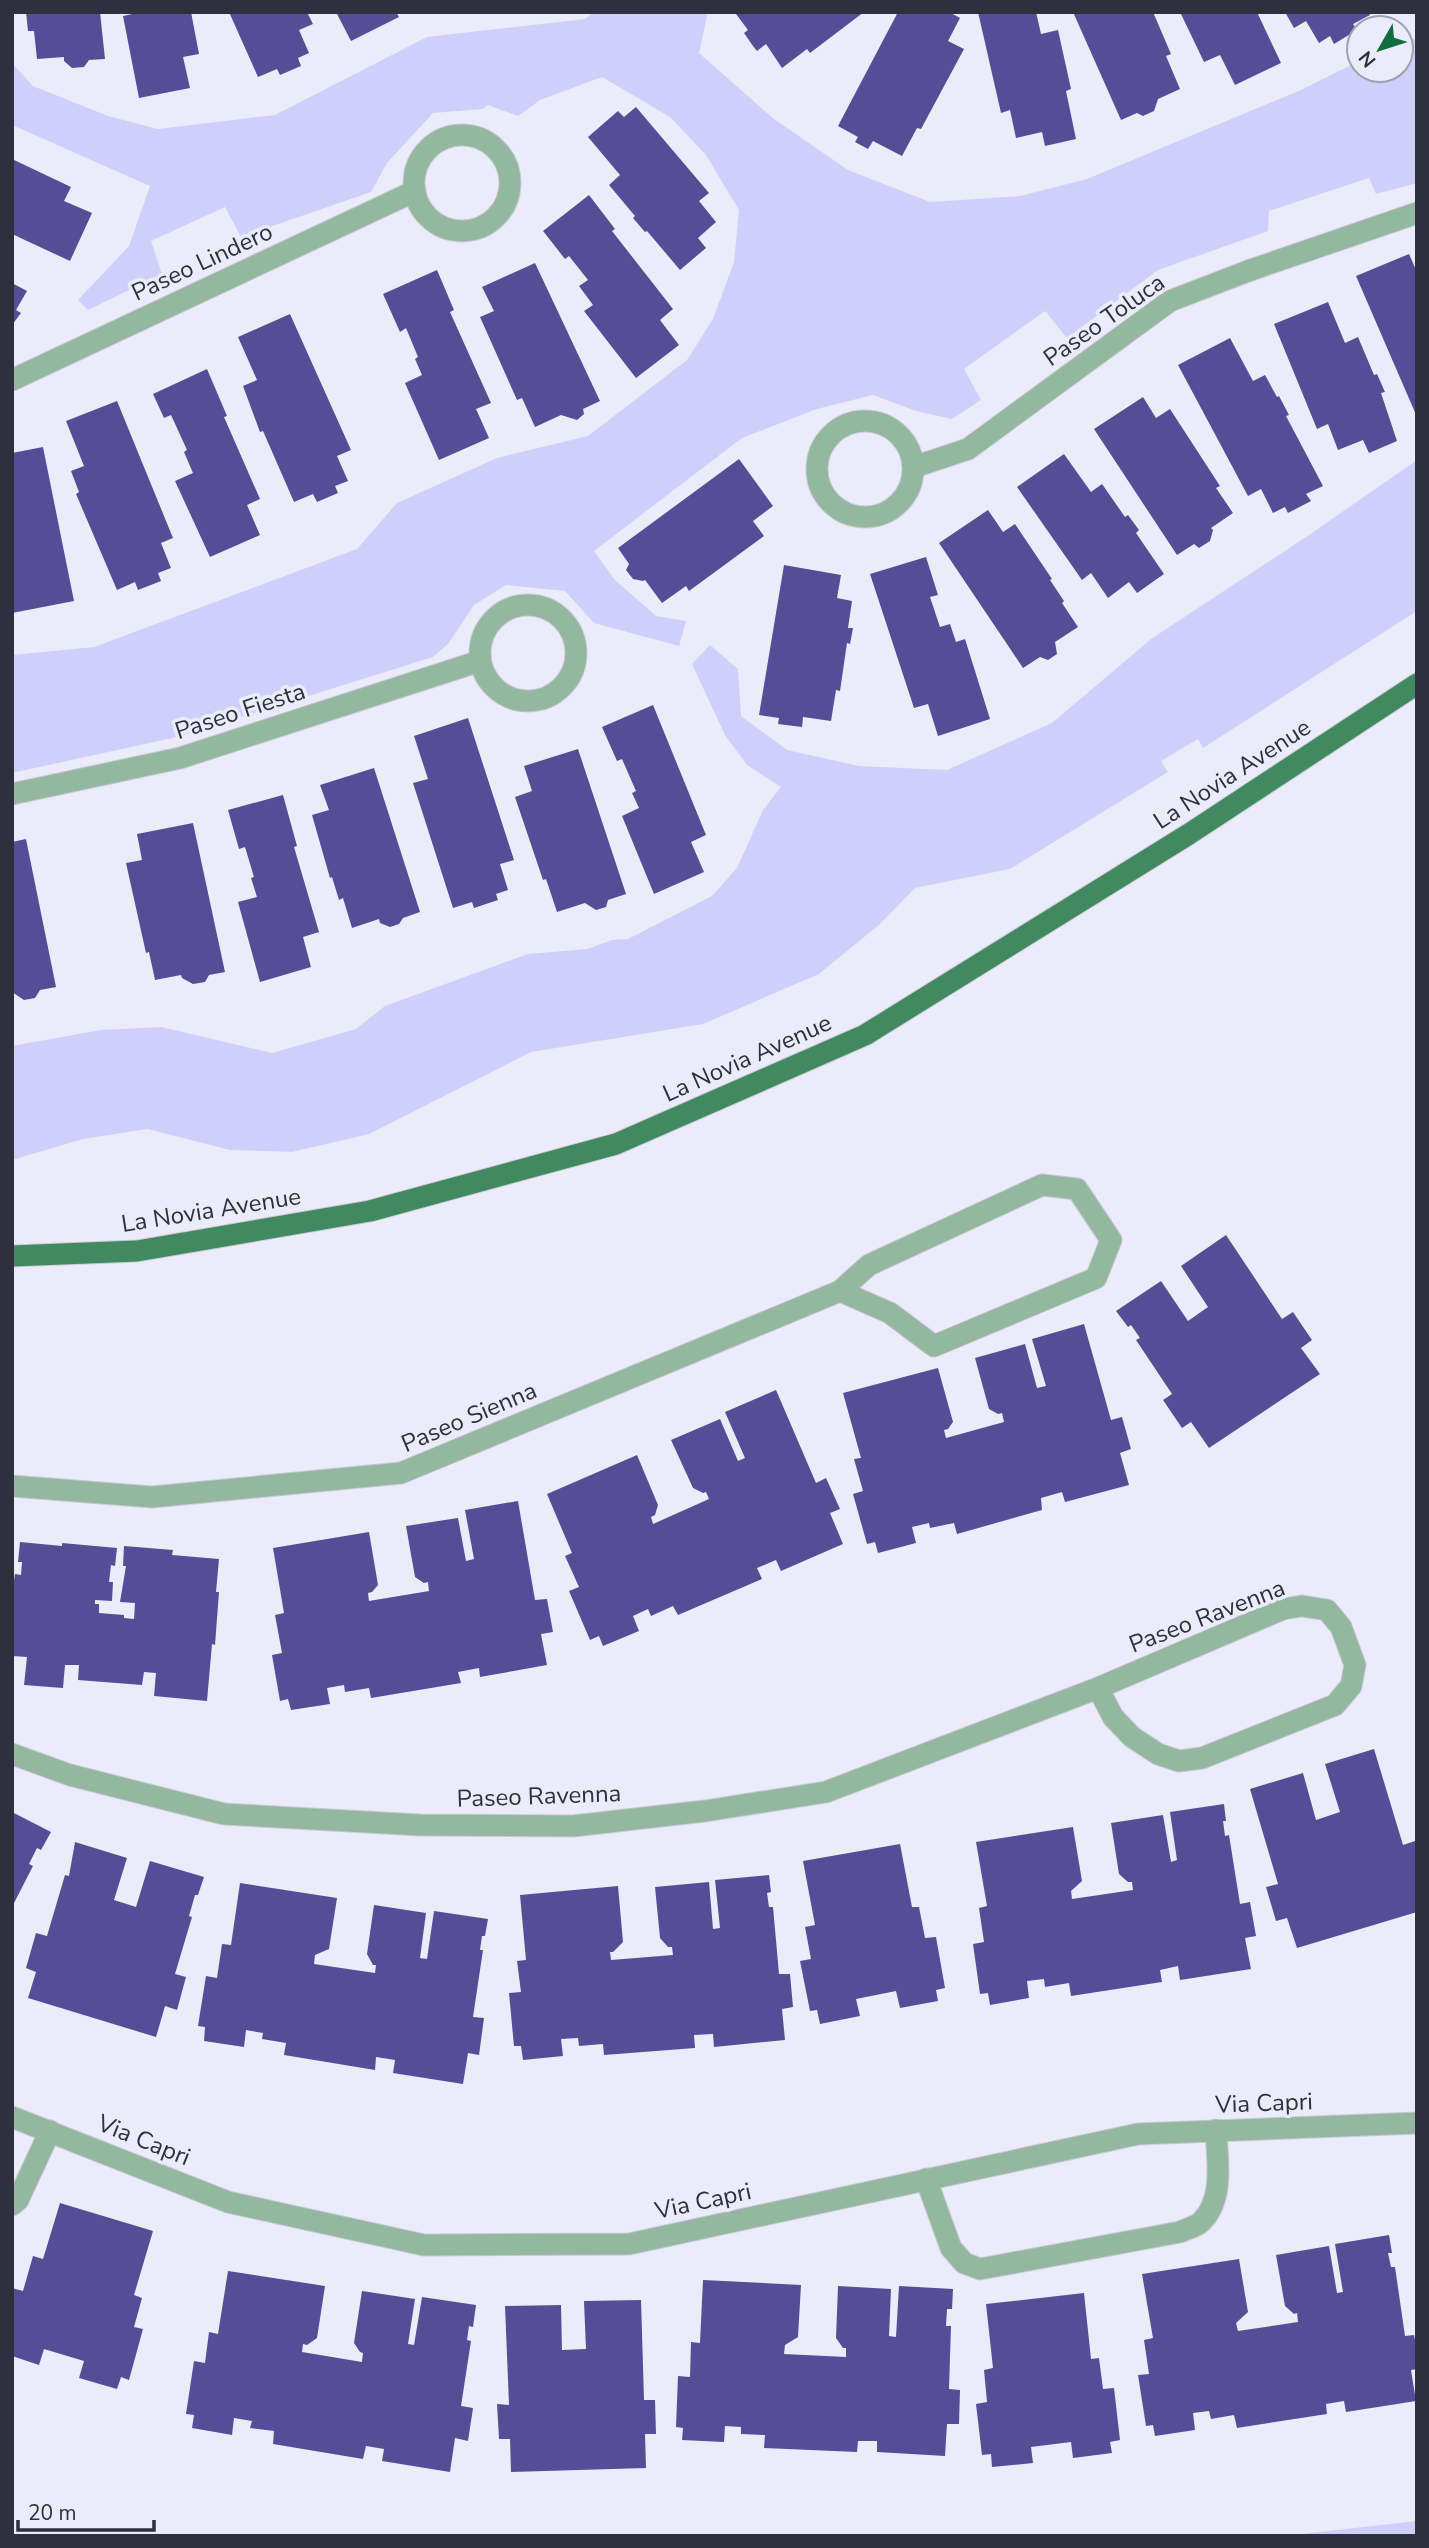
<svg xmlns="http://www.w3.org/2000/svg" width="1429" height="2548" viewBox="0 0 1429 2548" font-family="'Nunito Sans',sans-serif">
<rect width="100%" height="100%" fill="#ebebfa"/>
<!-- green -->
<g fill="#d0cffc">
<path d="M594,12h114l-9,41 75,66 74,51 82,32 90,-6 67,-17 214,-89 58,-29v9h42v-27l16,-5v145l-41,11 -7,-16 -100,33 -1,20 -110,39 -91,68 -22,-27 -81,58 17,31 -29,19 -36,-8 -43,-16 -56,14 -75,29 -148,113 21,29 41,36 30,5 -7,25 -85,-23 -29,-32 -59,-6 -32,20 -26,39 -15,13 -256,80 -165,36v-118l82,-8 263,-98 40,-46 100,-45 91,-22 99,-76 26,-41 21,-57 5,-52 -33,-55 -36,-38 -68,-40 -62,23 -22,16 -30,-11 -5,4 -50,4 -46,50 -16,29 -130,45 -16,-30 -74,34 11,33 -74,36 -10,-10 51,-54 21,-60 -138,-61v-62l21,23 75,30 50,13 117,-14 152,-78 158,-18z"/>
<path d="M1417,460v151l-214,137 -5,-9 -37,22 7,11 -158,97 -95,19 -35,36 -61,50 -116,50 -172,28 -162,82 -77,18 -62,-2 -83,-21 -64,10 -71,21v-114l89,-16 60,-3 111,26 84,-24 29,-23 143,-52 59,-5 25,-9 16,-1 84,-43 25,-28 26,-58 18,-23 -34,-22 -22,-30 -33,-71 18,-19 28,24 3,47 46,34 72,16 88,4 105,-47 99,-84 158,-104z"/>
<path d="M1417,2521v15h-133z"/>
</g>
<!-- building -->
<g fill="#564d97">
<path d="M26,12h74l5,47 -16,1 -5,7 -12,1 -8,-7v-4l-27,2 -3,-28h-6z"/>
<path d="M142,12h49l8,42 -16,3 7,31 -51,10 -16,-82z"/>
<path d="M229,12h78l6,12 -14,6 10,23 -11,5 3,8 -21,9 -3,-6 -19,8z"/>
<path d="M336,12h60l3,5 -48,24z"/>
<path d="M739,12h125l-54,41 -3,-4 -25,19 -16,-24 -9,7 -4,-5 -9,-13 4,-3 -12,-16z"/>
<path d="M898,12h51l11,6 -12,23 16,8 -43,80 -4,-1 -15,28 -29,-15 -5,8 -13,-7 3,-5 -20,-11z"/>
<path d="M978,12h58l5,22 17,-4 13,59 -5,2 10,48 -31,7 -3,-14 -26,6 -6,-28 -9,3z"/>
<path d="M1073,12h80l18,42 -5,2 14,33 -22,10 -4,12 -11,5 -6,-3 -16,7z"/>
<path d="M1180,12h77l24,51 -46,22 -15,-30 -16,7z"/>
<path d="M1285,12h83l2,3 -17,9 4,6 -23,14 -4,-8 -11,7 -13,-22 -12,7z"/>
<path d="M636,107l73,86 -10,8 17,21 -18,16 8,10 -26,22 -33,-39 -2,1 -12,-14 2,-2 -26,-31 11,-10 -32,-38 30,-26 6,6z"/>
<path d="M12,159l59,28 -7,14 28,12 -22,48 -58,-27z"/>
<path d="M589,195l26,34 -3,2 61,78 -13,11 19,25 -43,33 -52,-67 9,-6 -14,-19 9,-6 -19,-24 -4,3 -22,-28z"/>
<path d="M1409,254l8,18v145l-61,-141z"/>
<path d="M535,263l65,138 -17,8 1,5 -7,6 -16,-5 -26,12 -13,-29 -5,2 -37,-83 14,-6 -12,-24z"/>
<path d="M437,270l17,40 -4,2 41,91 -15,6 13,29 -50,22 -34,-77 17,-8 -7,-16 3,-2 -12,-29 -6,4 -17,-38z"/>
<path d="M12,283l15,8 -11,19 5,3 -9,12z"/>
<path d="M1328,302l17,41 13,-6 16,38 3,-1 8,18 -4,1 16,48 -28,12 -6,-13 -25,10 -10,-26 -11,5 -43,-105z"/>
<path d="M290,314l61,136 -14,6 11,25 -13,5 3,7 -21,9 -4,-8 -19,8 -31,-71 -3,1 -17,-46 14,-6 -19,-43z"/>
<path d="M1230,338l23,43 12,-6 12,22 2,-1 10,19 -3,1 37,70 -17,8 5,7 -23,12 -3,-6 -12,6 -12,-24 -13,7 -70,-131z"/>
<path d="M207,369l20,47 -3,1 36,82 -13,6 13,30 -50,22 -35,-76 18,-8 -9,-21 3,-2 -16,-35 -7,3 -11,-24z"/>
<path d="M1143,397l13,21 14,-9 50,77 -4,2 17,25 -22,15 2,2 -3,11 -11,7 -5,-4 -17,11 -83,-126z"/>
<path d="M117,401l56,137 -12,5 10,25 -13,5 3,8 -23,9 -3,-8 -18,8 -41,-96 3,-2 -8,-21 13,-5 -18,-45z"/>
<path d="M43,447l31,154 -62,12v-160z"/>
<path d="M1064,454l27,38 11,-8 23,33 3,-2 11,15 -3,3 28,41 -27,19 -8,-11 -21,16 -17,-25 -9,7 -65,-93z"/>
<path d="M739,459l34,47 -20,15 11,15 -75,55 -3,-5 -24,17 -17,-23 -2,1 -10,-2 -7,-9 3,-6 -11,-16z"/>
<path d="M988,510l15,22 12,-8 37,55 -2,1 14,21 -2,2 16,24 -23,15 2,12 -9,6 -8,-3 -17,11 -84,-125z"/>
<path d="M926,557l12,38 -8,2 10,30 10,-3 6,18 9,-3 25,80 -52,17 -10,-32 -14,4 -44,-134z"/>
<path d="M784,565l57,10 -4,23 15,3 -4,27h5l-3,16 -3,-1 -7,48 -4,-1 -5,31 -28,-4 -1,10 -24,-3 1,-6 -20,-3z"/>
<path d="M653,705l53,130 -15,7 13,30 -50,22 -32,-78 17,-8 -7,-15 4,-2 -14,-32 -5,2 -15,-34z"/>
<path d="M468,718l46,142 -14,4 8,26 -12,4 2,6 -24,8 -2,-6 -19,6 -40,-125 15,-4 -14,-43z"/>
<path d="M578,749l48,145 -18,6 -2,7 -10,3 -11,-7 -28,9 -11,-33 -3,1 -28,-83 17,-6 -8,-25z"/>
<path d="M374,768l46,144 -17,6 -4,6 -9,3 -10,-4 -1,-4 -27,9 -9,-30 -4,2 -7,-23 -2,1 -18,-63 17,-5 -9,-25z"/>
<path d="M283,795l14,51 -3,1 25,85 -16,5 8,30 -51,15 -22,-80 19,-5 -6,-19 3,-1 -9,-30 -6,2 -11,-39z"/>
<path d="M193,823l32,149 -16,3 -4,7 -12,2 -11,-6 -1,-3 -26,5 -6,-28 -3,1 -20,-90 16,-3 -5,-26z"/>
<path d="M26,839l30,148 -16,3 -5,8 -11,2 -12,-8v-150z"/>
<path d="M1226,1235l56,84 11,-7 19,28 -11,8 19,26 -111,74 -18,-26 -9,6 -19,-28 9,-6 -36,-54 4,-2 -9,-13 -3,2 -12,-16 45,-30 27,40 20,-14 -27,-41z"/>
<path d="M1084,1324l27,96 11,-3 9,32 -11,4 9,32 -64,17 -3,-10 -21,6 1,12 -85,24 -3,-11 -24,5 -1,-5 -17,4 4,16 -38,10 -3,-11 -8,2 -14,-50 10,-3 -9,-32 7,-1 -18,-65 95,-25 15,54 -5,7 -4,1 2,8 58,-16 -2,-9 -4,1 -9,-5 -14,-51 50,-14 12,44 9,-2 -14,-47z"/>
<path d="M776,1390l40,93 10,-5 14,31 -10,4 13,31 -62,27 -5,-11 -19,8 5,11 -84,36 -5,-9 -22,10 -3,-7 -15,7 6,15 -36,15 -4,-10 -9,4 -21,-49 10,-4 -14,-31 7,-3 -25,-59 90,-39 21,50 -3,10 -4,2 2,7 56,-25 -3,-7 -3,1 -10,-5 -22,-48 49,-21 18,42 7,-3 -20,-46z"/>
<path d="M518,1501l17,99 12,-1 6,33 -12,2 6,31 -67,12 -1,-9 -21,4 3,11 -90,15 -2,-10 -24,4 -1,-7 -17,3 3,16 -39,6 -3,-11 -8,2 -8,-46 10,-2 -7,-38 9,-2 -11,-65 96,-16 9,53 -6,7 -4,1 1,8 60,-10 -1,-9 -4,1 -9,-6 -9,-51 52,-8 8,43 8,-2 -9,-49z"/>
<path d="M20,1542l42,4v-3l55,5 -2,18 -4,-1 -2,17h4l-1,19 -17,-1v4h4v9l25,2v3l10,1 1,-16 -15,-1 6,-36h-3l1,-20 49,4 -1,5 47,4 -3,33h3l-4,53 -3,-1 -5,57 -53,-5 2,-23 -12,-1 -2,13 -64,-5 1,-15h-14l-2,23 -39,-3 3,-28 -15,-1v-63l3,-19 6,1 1,-13h-4z"/>
<path d="M1374,1749l29,96 12,-4 2,6v65l-120,36 -10,-30 -11,3 -10,-34 12,-3 -28,-95 53,-16 13,47 24,-8 -15,-48z"/>
<path d="M1224,1804l2,17h-3l2,15 4,-1 11,69 10,-2 6,34 -11,2 6,31 -71,11 -2,-14 -18,4 2,12 -91,14 -2,-13 -24,4 -1,-8 -17,2 2,17 -39,7 -2,-12 -8,1 -7,-50 11,-2 -5,-34 8,-2 -11,-64 97,-15 9,54 -11,10 1,8 61,-9 -1,-8h-4l-9,-8 -8,-51 52,-8 8,47 6,-2 -7,-48z"/>
<path d="M12,1812l39,20 -10,18 -4,-2 -8,16 4,2 -21,41z"/>
<path d="M75,1842l52,16 -13,42 22,7 14,-46 54,16 -6,18h-3l-6,21 3,1 -17,57 11,3 -9,33 -12,-4 -9,31 -128,-39 8,-26 -10,-4 10,-35 11,3 18,-61 4,1z"/>
<path d="M900,1844l12,63h7l6,31 11,-1 9,51 -9,2 2,11 -38,7 -4,-17 -40,8 4,17 -40,8 -3,-14 -7,1 -10,-50 11,-2 -6,-32 10,-2 -12,-64z"/>
<path d="M769,1875l2,17 -4,1 2,14h4l6,67h11l3,33 -11,2 3,31 -71,7 -1,-13 -19,1 1,13 -91,7 -1,-11 -24,2 -1,-8 -17,1 2,17 -40,4 -2,-14h-7l-5,-53 12,-1 -4,-31 9,-1 -6,-65 98,-9 5,56 -10,10h-3l1,8 62,-5 -1,-8h-4l-8,-9 -5,-51 54,-5 4,47 7,-1 -5,-48z"/>
<path d="M240,1883l97,15 -8,51 -14,6 -1,9 61,9 1,-8h-3l-6,-11 7,-49 52,8 -6,45 7,1 7,-48 54,8 -3,17h-3l-2,14h3l-10,67 11,1 -5,37 -11,-2 -5,31 -70,-11 2,-13 -19,-3 -1,13 -91,-15 2,-12 -24,-4 1,-6 -17,-3 -2,17 -40,-6 1,-14 -7,-1 8,-50 11,2 5,-34 9,1z"/>
<path d="M60,2203l93,28 -19,64 8,3 -8,29 9,2 -14,51 -8,-3 -4,12 -38,-11 5,-17 -40,-12 -5,16 -27,-9v-68l11,3 10,-35 10,3z"/>
<path d="M1389,2235l3,18h-4l3,14h4l10,69 9,-1 3,15v19l-6,1 5,31 -70,11 -2,-11 -18,3 1,10 -90,14 -3,-13 -23,4 -2,-8 -16,2 2,17 -40,6 -2,-11 -7,1 -8,-51 11,-1 -5,-34 9,-2 -11,-64 97,-15 9,53 -12,11 2,8 60,-9 -1,-9 -3,1 -9,-8 -9,-51 53,-9 8,47 6,-1 -8,-48z"/>
<path d="M228,2271l97,15 -8,52 -10,7 -4,-1 -1,8 60,10 1,-9 -3,-1 -6,-9 8,-52 53,8 -7,45 6,1 8,-48 54,8 -3,22 -4,-1 -2,14 4,1 -10,65 12,2 -5,33 -13,-3 -5,34 -68,-11 2,-12 -18,-3 -3,13 -90,-15 1,-13 -24,-3 2,-7 -18,-3 -2,17 -40,-7 2,-13 -8,-1 8,-53 11,2 4,-31 9,2z"/>
<path d="M703,2280l98,5 -3,52 -13,8 -1,9 62,3v-9h-3l-7,-10 2,-52 53,3 -2,47 7,1 3,-51 54,3 -1,20h-5l-1,17h5l-2,63 11,1 -1,34h-12l-2,32 -68,-4v-11h-19l-1,11 -93,-4 1,-13 -24,-1v-7l-16,-1 -1,16 -42,-2 1,-12 -7,-1 2,-51 12,1 1,-35 9,1z"/>
<path d="M1084,2293l7,66 8,-1 4,31 11,-1 6,52 -10,2 2,11 -39,5 -2,-16 -40,5 2,16 -41,4 -1,-13 -9,1 -6,-51 11,-2 -3,-32 9,-2 -7,-64z"/>
<path d="M641,2300l3,100h11l1,34h-11l1,34 -135,4 -1,-33h-11l-2,-35 12,1 -4,-99 56,-1 1,45 24,-1 -2,-48z"/>
</g>
<g fill="none" stroke-linecap="round" stroke-linejoin="round">
<!-- minor casing -->
<g stroke="#c9c9d8" stroke-width="23">
<g id="minor">
<circle cx="462" cy="183" r="48"/>
<path d="M12,380l403,-189"/>
<circle cx="865" cy="469" r="48"/>
<path d="M914,467l54,-18 202,-148 78,-30 169,-58"/>
<circle cx="528" cy="653" r="48"/>
<path d="M12,794l168,-36 300,-97"/>
<path d="M12,1486l140,11 249,-24 439,-182 29,-26 173,-80 35,4 34,51 -15,38 -162,68 -44,-33 -50,-22"/>
<path d="M12,1754l58,21 154,39 196,11 153,1 132,-15 121,-19 272,-104 185,-79 19,-3 25,4 14,17 14,38 -4,21 -16,19 -133,53 -23,3 -21,-7 -26,-17 -19,-20 -15,-29"/>
<path d="M12,2117l216,85 196,43 205,-1 509,-110 279,-11"/>
<path d="M926,2179l25,69 13,15 16,6 200,-37c6,-3 16,-5 21,-10 24,-23 16,-63 15,-92"/>
<path d="M12,2205l6,-5 32,-69"/>
</g>
</g>
<!-- major casing -->
<g stroke="#c9c9d8" stroke-width="23">
<path id="major" d="M12,1256l125,-5 233,-40 246,-67 249,-109 324,-201 228,-150"/>
</g>
<!-- minor -->
<use href="#minor" stroke="#93b79f" stroke-width="21"/>
<!-- major -->
<use href="#major" stroke="#41895e" stroke-width="21"/>
</g>
<g text-anchor="middle" stroke-width="7" stroke-linejoin="round" paint-order="stroke">
<!-- street labels -->
<g font-size="24" fill="#302f3d" stroke="#ebebfa">
<text transform="translate(202 262) rotate(-25)" y="8">Paseo Lindero</text>
<text transform="translate(1104 320) rotate(-35)" y="8">Paseo Toluca</text>
<text transform="translate(240 711) rotate(-18)" y="8">Paseo Fiesta</text>
<text transform="translate(1232 774) rotate(-33)" y="8">La Novia Avenue</text>
<text transform="translate(747 1058) rotate(-24)" y="8">La Novia Avenue</text>
<text transform="translate(211 1210) rotate(-9)" y="8">La Novia Avenue</text>
<text transform="translate(469 1417) rotate(-23)" y="8">Paseo Sienna</text>
<text transform="translate(1207 1616) rotate(-21)" y="8">Paseo Ravenna</text>
<text transform="translate(539 1796) rotate(-2)" y="8">Paseo Ravenna</text>
<text transform="translate(1264 2103) rotate(-2)" y="8">Via Capri</text>
<text transform="translate(144 2140) rotate(22)" y="8">Via Capri</text>
<text transform="translate(703 2201) rotate(-12)" y="8">Via Capri</text>
</g>
</g>
<!-- border -->
<rect width="1429" height="2548" fill="none" stroke="#302f3d" stroke-width="28"/>
<!-- north arrow -->
<g transform="translate(1380 49) rotate(231)"><circle r="33" fill="#ebebfa" stroke="#a0a0ae" stroke-width="2"/>
<path d="M0-5L12 26L0 18L-12 26Z" fill="#136c40"/>
<text y="-10" font-size="19" font-weight="bold" text-anchor="middle" fill="#302f3d">N</text>
</g>
<!-- scale -->
<path d="M18 2520v10h136v-10" fill="none" stroke="#302f3d" stroke-width="3.5"/>
<text x="28" y="2520" font-size="21" fill="#302f3d" stroke="#ebebfa" stroke-width="5" paint-order="stroke">20 m</text>
</svg>
